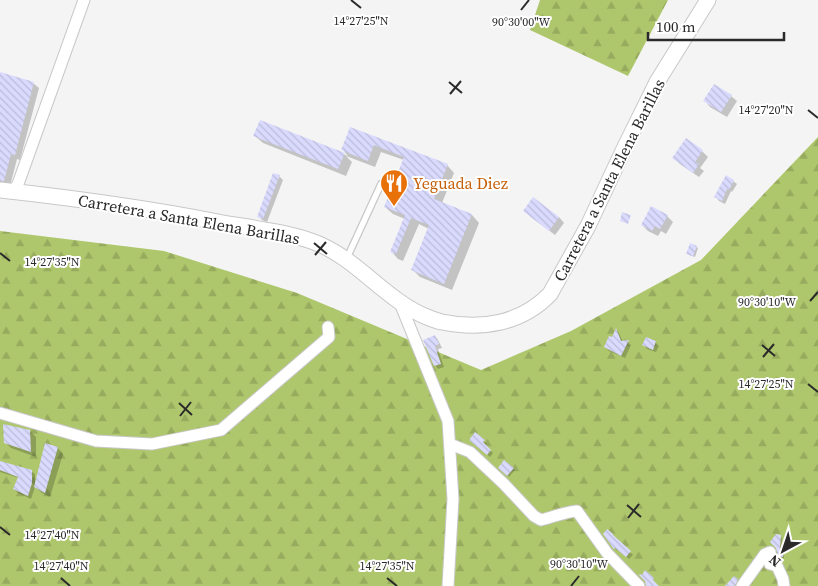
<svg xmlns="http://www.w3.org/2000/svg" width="818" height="586" viewBox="0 0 818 586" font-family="'Source Serif 4',serif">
<defs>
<pattern id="forest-firs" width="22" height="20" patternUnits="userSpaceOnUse" patternTransform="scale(1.25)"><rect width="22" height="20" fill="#afc76c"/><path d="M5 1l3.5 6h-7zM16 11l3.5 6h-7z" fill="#97ab5e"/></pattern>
<pattern id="building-back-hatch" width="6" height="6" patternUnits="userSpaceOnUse" patternTransform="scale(1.25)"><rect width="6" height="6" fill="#dadafe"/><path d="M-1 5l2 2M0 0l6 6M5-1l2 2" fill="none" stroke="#bbbbda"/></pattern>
</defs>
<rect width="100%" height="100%" fill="#f4f4f5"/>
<!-- forest -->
<g fill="url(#forest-firs)">
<path d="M540,0h128l-40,76 -98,-46z"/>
<path d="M818,137v449h-818v-355l164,20 133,42 184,77 90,-39 130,-71z"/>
</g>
<!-- shadow -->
<g fill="#0003">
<path d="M0,74l33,9 6,5 -19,72 -3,-1 -7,27 -10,1z"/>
<path d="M731,96l6,5 -10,16 -17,-10 -5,-6z"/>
<path d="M260,121l88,35 -5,-6 8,-22 96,37 7,8 -12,30 30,12 7,8 -27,67 -32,-13 -7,-7 16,-41 -10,-5 -16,37 -5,-2 -7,-8 14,-32 -12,-5 -8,-7 19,-47 -23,-8 -6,15 -29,-11 6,6 -6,14 -83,-33 -8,-7z"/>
<path d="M686,140l16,11 6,6 -8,11 4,3 -5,6 -19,-13 -6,-6z"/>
<path d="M279,176l4,4 -16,42 -5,-2 -4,-4z"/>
<path d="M733,181l4,3 -5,8 -1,-1 -6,13 -6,-3 -3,-4z"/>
<path d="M530,216l29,1 5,6 -9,12z"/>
<path d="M667,216l6,6 -7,12 -5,-3 -3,5 -10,-5 -6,-6z"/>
<path d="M697,247l1,1 -3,9 -6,-2z"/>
<path d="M617,330l2,3 4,9h5l3,3 -6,13 -16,-7 -4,-4 7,-8z"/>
<path d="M435,336l3,4 4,8 -4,1 6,18 -6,2 -3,-4z"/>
<path d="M655,342l4,4 -3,6 -9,-3 -3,-4z"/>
<path d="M30,431l6,6v20l-25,-9 -6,-6z"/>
<path d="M475,434l12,10 -2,2 8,7 -3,4 -17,-14z"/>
<path d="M58,448l5,6 -13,43 -8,-4 -7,-6 -4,12 -13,-6 -4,-4 5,-11 -19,-6v-10l31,9 4,3v12z"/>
<path d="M504,462l11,8 -6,7 -10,-9z"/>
<path d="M780,536l2,2 -1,11 3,2v7h-4l-1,-2z"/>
<path d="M614,538l19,17 -4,4 -11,-10 -1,2 -3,-4z"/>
</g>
<!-- building -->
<g fill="url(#building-back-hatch)">
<path d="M0,72l34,10 -19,73 -4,-1 -7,27h-4z"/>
<path d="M714,84l18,11 -11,17 -18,-11z"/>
<path d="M260,120l85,33 -7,16 -85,-33z"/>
<path d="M350,127l98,37 -14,35 38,15 -28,70 -33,-14 18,-45 -18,-7 -15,36 -6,-2 15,-37 -21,-8 20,-50 -30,-12 -6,16 -27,-11z"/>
<path d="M686,138l17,12 -8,12 4,2 -6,9 -21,-15z"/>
<path d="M273,173l7,2 -17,44 -6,-2z"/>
<path d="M726,175l8,5 -5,10 -2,-1 -5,12 -8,-4z"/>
<path d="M533,197l26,20 -10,14 -26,-20z"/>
<path d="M651,206l17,9 -8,14 -5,-3 -3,5 -11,-6z"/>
<path d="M622,212l9,3 -3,9 -8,-3z"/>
<path d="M690,243l7,3 -4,10 -7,-2z"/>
<path d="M616,328l5,13 8,-1 -8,16 -17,-9 5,-11 3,1z"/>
<path d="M435,335l4,9 -4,2 6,18 -7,2 -11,-26z"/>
<path d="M646,337l10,4 -3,9 -11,-5z"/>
<path d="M3,424l27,6 1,22 -27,-9z"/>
<path d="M475,432l10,8 -2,2 8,8 -4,5 -18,-15z"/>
<path d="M45,443l13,4 -13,46 -11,-6z"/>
<path d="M504,460l10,8 -7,8 -9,-8z"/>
<path d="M0,461l32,9v13l-4,13 -15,-7 5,-12 -18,-7z"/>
<path d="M607,529l6,5v1l18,16 -5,6 -11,-9 -1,1 -1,-1 -10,-14z"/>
<path d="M776,534l5,1 -1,13h4l-1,9h-5l-2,-9 -6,-6z"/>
<path d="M645,570l7,6 2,2 -1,2 6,6h-13l-1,-5 -6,-6 1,-1 2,1z"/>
<path d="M734,576l4,3 -3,7h-10z"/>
</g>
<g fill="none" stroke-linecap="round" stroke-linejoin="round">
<!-- lane casing -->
<g stroke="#c8c8c9" stroke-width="8">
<path id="lane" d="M347,258l34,-74"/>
</g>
<!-- street casing -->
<g stroke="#c8c8c9" stroke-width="13">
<g id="street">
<path d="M13,192l5,-8 66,-184"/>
<path d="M400,303l48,118 5,78 -5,87"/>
<path d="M0,413l96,28 56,3 69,-14 108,-93 -1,-10"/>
<path d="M450,444l20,8 34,32 30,32 7,4c13,-3 23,-8 36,-9l30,42 32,33"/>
<path d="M742,586l23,-32 5,-2v12l7,2 6,13 1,7"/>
</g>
</g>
<!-- secondary casing -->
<g stroke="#c8c8c9" stroke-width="17">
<path id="secondary" d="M0,190c73,8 146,18 218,32 32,6 65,9 96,20 43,16 71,58 113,75 5,2 10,4 15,5 39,8 79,2 108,-28l38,-68 35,-75 34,-69 51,-82"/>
</g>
<!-- lane -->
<use href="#lane" stroke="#fff" stroke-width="5.5"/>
<!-- street -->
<use href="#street" stroke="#fff" stroke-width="11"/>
<!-- secondary -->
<use href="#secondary" stroke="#fff" stroke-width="15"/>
</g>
<!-- ticks -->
<path fill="none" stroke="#2a2a2a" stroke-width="2" d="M351,0l10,8M521,10l8,-10M449,82l13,11M450,94l11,-13M808,110l10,8M314,243l13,11M0,253l10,8M315,255l11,-13M810,301l8,-9M762,345l13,11M763,357l11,-13M808,384l10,8M179,403l13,12M180,416l11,-14M627,505l14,12M628,518l11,-14M0,527l10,8M61,578l9,8M387,578l10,8M571,586l8,-10"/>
<!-- icons -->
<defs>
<g id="restaurant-pin" transform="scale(1.4375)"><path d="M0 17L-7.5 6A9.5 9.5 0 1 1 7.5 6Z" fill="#e8710a" stroke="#fff"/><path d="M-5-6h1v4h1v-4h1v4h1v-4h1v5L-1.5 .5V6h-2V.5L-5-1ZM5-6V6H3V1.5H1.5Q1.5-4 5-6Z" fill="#fff"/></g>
</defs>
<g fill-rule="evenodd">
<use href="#restaurant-pin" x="394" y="183"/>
</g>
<g text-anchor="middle" stroke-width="4" stroke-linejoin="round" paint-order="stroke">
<!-- street labels -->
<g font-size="16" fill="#2a2a2a" stroke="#fff">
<text transform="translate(609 180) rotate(-63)" y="6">Carretera a Santa Elena Barillas</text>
<text transform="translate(189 219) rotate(10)" y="6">Carretera a Santa Elena Barillas</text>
</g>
<!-- food labels -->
<g font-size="16" fill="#c56008" stroke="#fff" text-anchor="start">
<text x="413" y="189">Yeguada Diez</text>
</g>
</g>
<g font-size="12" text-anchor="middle" fill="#2a2a2a" stroke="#fff" stroke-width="4" stroke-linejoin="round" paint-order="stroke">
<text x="361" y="25">14°27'25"N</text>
<text x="521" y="26">90°30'00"W</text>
<text x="766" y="114">14°27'20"N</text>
<text x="52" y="266">14°27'35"N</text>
<text x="767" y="306">90°30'10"W</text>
<text x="766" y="388">14°27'25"N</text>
<text x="52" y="539">14°27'40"N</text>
<text x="579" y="568">90°30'10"W</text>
<text x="61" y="570">14°27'40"N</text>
<text x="387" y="570">14°27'35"N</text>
</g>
<!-- north arrow -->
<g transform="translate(783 551) rotate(220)" stroke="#ffffff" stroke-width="4" paint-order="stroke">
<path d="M0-4L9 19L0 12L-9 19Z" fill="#2a2a2a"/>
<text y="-8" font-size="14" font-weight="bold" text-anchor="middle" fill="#2a2a2a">N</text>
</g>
<!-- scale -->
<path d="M648 32v8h136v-8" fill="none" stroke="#2a2a2a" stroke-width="2.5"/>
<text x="656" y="32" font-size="15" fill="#2a2a2a" stroke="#ffffff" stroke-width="4" paint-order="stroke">100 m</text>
</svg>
